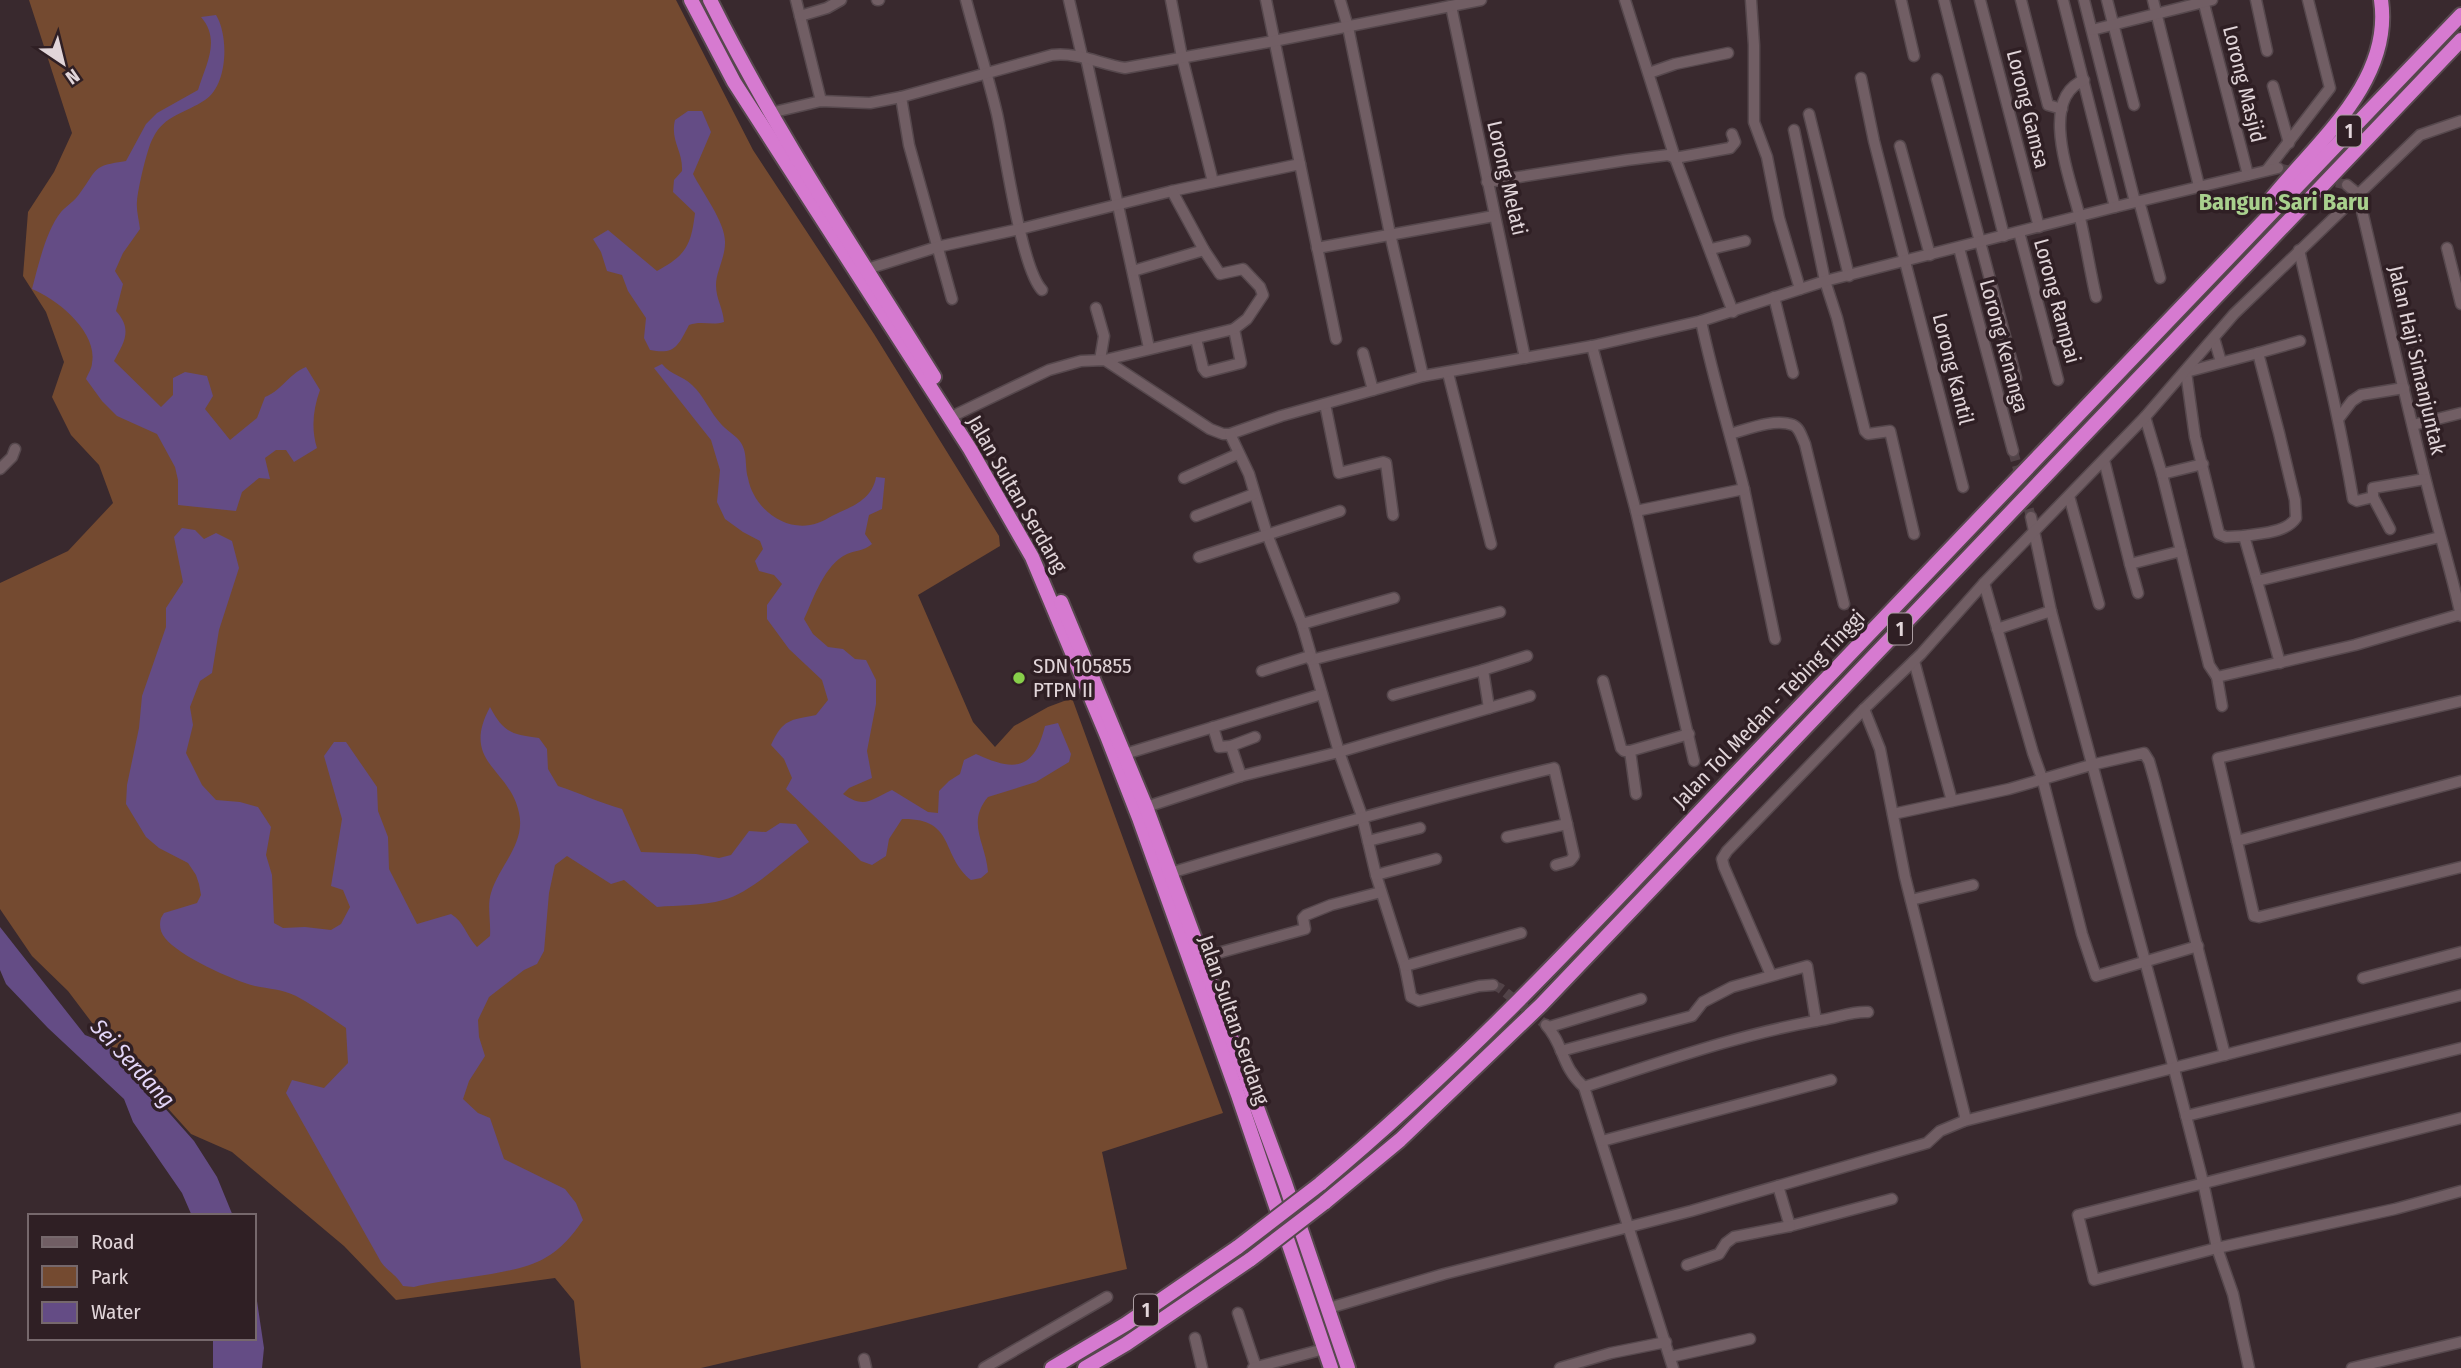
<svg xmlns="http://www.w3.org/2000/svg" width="2461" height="1368" viewBox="0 0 2461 1368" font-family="'Fira Sans Condensed',sans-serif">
<rect width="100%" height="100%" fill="#39292e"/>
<!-- green -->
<path fill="#744a30" d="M29,0h647l77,150 121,184 125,202 1,10 -82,49 55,127 22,25 19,-21 34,-19 24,-9 151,415 -121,39 25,117 -426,99h-120l-7,-67 -19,-23 -159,22 -52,-54 -112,-94 -41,-18 -92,-102 -31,-41 -36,-35 -32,-47v-326l68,-32 45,-48 -14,-38 -28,-30 -19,-38 12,-35 -18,-50 -23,-36 5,-64 26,-40 18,-39z"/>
<!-- water -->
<g fill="#644c85">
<path d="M216,15c13,21 12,70 -11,85 -19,13 -41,15 -52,38 -6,10 -15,51 -16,63 -1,9 2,19 3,28l-17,24 -8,18 8,13 -7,27c17,19 8,31 -2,50l47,46 12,-12v-17l12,-6 22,4 6,20 -8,13 25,31 27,-22 8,-21c19,-8 22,-22 41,-30l14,23c-7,19 -9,39 -3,58l-23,14 -8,-12h-10l-11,8 5,21 -11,-1 -17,14 -6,19 -58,-6v-25l-3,-13 -18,-33 -40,-18 -15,-15 -16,-22c2,-5 6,-11 6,-16 6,-31 -35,-64 -60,-74 6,-22 14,-59 29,-77 5,-6 14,-11 19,-19 18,-25 12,-27 46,-32l20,-37 11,-11 41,-23c8,-26 23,-50 3,-73z"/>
<path d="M688,111h14l9,21 -18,42c9,18 33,49 32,69 0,15 -9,29 -9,42 0,14 7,23 8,37 -13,4 -22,-2 -35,3 -11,21 -14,30 -39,25l-6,-12 2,-20 -18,-27 -6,-16 -15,-4 -6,-19 -8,-13 15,-9 49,41c29,-16 34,-25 38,-58l-22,-21 1,-12 8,-9c1,-21 -12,-30 -7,-51z"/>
<path d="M662,364c10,12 20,11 30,21 12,11 18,27 29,39 4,5 11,9 16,14 12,12 7,25 11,40 5,28 33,52 62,47 10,-1 21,-9 30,-13 17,-7 33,-16 36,-35l9,1 -3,31 -13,6 -4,19 7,10c-8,7 -16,6 -25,10 -23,11 -33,44 -43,65l9,15 15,13 15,2 12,10 11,1 10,20v24l-9,47 5,27 -23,10 -6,6c22,15 27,6 49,-4l36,22 10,1 1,-22 10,-10 11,-7 4,-14 12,-6c39,18 58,16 69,-28l13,-3 13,31 -2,8 -33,20 -48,15c-22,26 -2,46 0,75l-7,6 -10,2c-31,-25 -15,-62 -69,-61l-13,20 -3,17 -14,9 -11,-4 -75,-72 6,-11 -8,-19 -13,-14c12,-26 19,-25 45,-30l12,-15 -6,-20 -33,-31 -22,-30v-14l15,-21 -8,-9 -15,-4 -4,-10 8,-12 -3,-8 -17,-9 -18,-13 -8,-17 3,-32 -9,-30 -57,-72z"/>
<path d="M182,528l13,2 9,9 12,-6 16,8 7,27 -20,62 -7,43 -12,8 -10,26 3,18 -7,28 16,32 14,15 24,2 18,5 13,20 -5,28 6,20 2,48 9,5 22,-1 26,3 10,-6 9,-17 -7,-17 -12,-4 11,-67 -18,-63 10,-14h12l31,45 1,24 10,26 1,32 28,55 34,-10c13,8 15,21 26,33l13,-11c1,-14 -3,-31 1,-43 8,-27 35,-50 28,-80 -9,-45 -59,-50 -29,-106 14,26 21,27 49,31l8,11 1,20 10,17c22,7 42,17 64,23l19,43 55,2 23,4 12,-3 18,-24 17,1 14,-9 16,1 13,18c-26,18 -56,50 -86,58 -20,6 -45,5 -66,7l-33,-27 -13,4 -44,-28 -12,9 -6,28 -5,58 -7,13 -13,6 -35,27 -11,23 1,17 6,19 -16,25 -6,18 15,14 12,5 14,41 61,30 11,14 7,17c-10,15 -22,29 -38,38 -27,17 -97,20 -131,29l-11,-1c-8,-13 -14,-13 -22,-24l-95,-169 6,-13 32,8 24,-25 -2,-35c-16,-11 -33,-23 -50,-32 -14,-7 -27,-7 -41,-10 -23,-6 -76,-30 -90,-48 -5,-6 -6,-13 -4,-20l3,-5 33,-10 4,-8 -2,-11 -3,-9 -8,-12 -29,-15 -13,-11 -20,-33 1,-19 12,-57 3,-32 24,-69v-19l17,-26 -9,-45z"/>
<path d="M0,927l85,108 23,9 86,97 23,36 16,39h-41l-10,-23 -49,-71 -9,-23 -76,-71 -42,-44 -6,-14z"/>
<path d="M254,1281l10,67 -2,20h-49v-30h41z"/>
</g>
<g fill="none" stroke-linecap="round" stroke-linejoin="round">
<!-- minor-tunnel -->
<g stroke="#524348" stroke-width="10" stroke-dasharray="10 5" stroke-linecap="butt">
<path d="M2278,168l69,17"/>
<path d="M2013,451l18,66"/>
<path d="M1493,985l7,3 46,37"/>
</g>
<!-- minor casing -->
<g stroke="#56484d" stroke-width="13">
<g id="minor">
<path d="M796,0l25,101"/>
<path d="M877,0h2"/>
<path d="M966,0c10,38 22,76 31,114 8,36 24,154 45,176"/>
<path d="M1069,0l13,56"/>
<path d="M1171,0l11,57 31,125"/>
<path d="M1266,0l34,164"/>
<path d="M1340,0l8,27 42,207 33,142"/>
<path d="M1625,0l50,158 58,154"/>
<path d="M1751,0l3,45v77l13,35 12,61 21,71"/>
<path d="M1901,0l13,56"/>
<path d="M1944,0l60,236"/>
<path d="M1980,0l59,227"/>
<path d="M2021,0l27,105 14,4"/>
<path d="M2063,0l52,207"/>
<path d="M2084,0l51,202"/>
<path d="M2107,0l27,105"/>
<path d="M2153,0l46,186"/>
<path d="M2203,0l45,175"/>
<path d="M2256,0l11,51"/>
<path d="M1451,6l74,352"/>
<path d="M800,16l27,-8 14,-8"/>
<path d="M2092,30l120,-30"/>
<path d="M1086,58l63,290"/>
<path d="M1649,73l26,-9 53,-11"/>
<path d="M1861,78l13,63 89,346"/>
<path d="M1937,79l79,299"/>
<path d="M2084,80c-47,19 -12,103 -4,138 6,26 10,53 16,79"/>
<path d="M2273,86l16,57"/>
<path d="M901,97l8,48 43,154"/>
<path d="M770,113l51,-12 49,2 31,-6 151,-42c26,-3 48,9 73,13l149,-27 207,-41"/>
<path d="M1809,114l40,162"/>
<path d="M1794,130l31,151 12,37 28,113 3,3 22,-3 24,103"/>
<path d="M1900,146l30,109"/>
<path d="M2267,170l63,-82 -22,-88"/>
<path d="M1487,182l140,-22 41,-5 7,3 55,-10 5,-6 -3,-8"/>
<path d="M2347,185l11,9"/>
<path d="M2358,194c23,96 44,192 68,287 11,45 25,89 35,135"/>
<path d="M2139,201l21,77"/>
<path d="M2019,232l39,148"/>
<path d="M1317,248l177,-32"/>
<path d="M1959,248l54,203"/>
<path d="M2447,248l14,56"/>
<path d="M1711,249l34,-8"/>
<path d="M2299,250c19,83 40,165 54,249l4,2 16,-4"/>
<path d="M867,269l70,-22 83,-18 152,-38 128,-27 36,175"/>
<path d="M1133,271l71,-21"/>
<path d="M1774,297l19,76"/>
<path d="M1096,308l8,28 -4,24"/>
<path d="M2214,338l7,24"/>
<path d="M1196,339l7,29 3,4 35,-9 -7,-34"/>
<path d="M1592,346l44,165 58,250"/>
<path d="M1363,353l10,37"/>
<path d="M1105,360l129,-31 13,-10 16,-24 -3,-8 -17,-18 -23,5 -16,-24 -32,-59"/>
<path d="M2186,372l9,65 24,97 7,3 18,-1 13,45 183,-44"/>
<path d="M2186,372l72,-19"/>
<path d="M1448,373l43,171"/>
<path d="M1325,404l14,69 44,-11 3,1 7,52"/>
<path d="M957,414l92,-44 32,-9 24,-1 105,69 13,5h7l51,-18 142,-40 169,-30 109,-25 124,-40 290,-74 163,-39"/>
<path d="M2145,417l17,57 47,191 8,12 5,29"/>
<path d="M2339,418l13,-17 9,-6 43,-7"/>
<path d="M2413,425l48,-12"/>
<path d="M1230,434l19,40 18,60 35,90 37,128 23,64 14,59 29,91 6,31 8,4 60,-15 14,-1"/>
<path d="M1730,434c18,-5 45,-16 63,-9 7,3 9,13 12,19l39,160"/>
<path d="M2104,460l26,104"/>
<path d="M0,469l12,-12 3,-8"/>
<path d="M2162,474l41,-10"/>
<path d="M1184,478l54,-24"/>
<path d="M1744,489l31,150"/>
<path d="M2069,496l30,108"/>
<path d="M1636,511l108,-22c-14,-56 -31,-111 -43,-168"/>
<path d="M1196,516l58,-22"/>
<path d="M2031,517l20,94 123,458 29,113 14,66 16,46 16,74"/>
<path d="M2390,529l-17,-32v-9l52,-9"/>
<path d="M2244,536c17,-3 42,-3 52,-18l-1,-18 -16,-67 -21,-80 42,-12"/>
<path d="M1199,557l141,-46"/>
<path d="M2257,581l23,82"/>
<path d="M1984,583l49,170 10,28 39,153 14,42 102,-30"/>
<path d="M2138,593l-8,-29 51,-13"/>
<path d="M1302,624l92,-26"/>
<path d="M1997,629l54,-18"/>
<path d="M1311,660l189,-48"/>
<path d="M1914,661l38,140"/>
<path d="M1262,671l48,-15"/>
<path d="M2217,677l138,-32 106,-31"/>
<path d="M1603,681l18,67 3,3h6"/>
<path d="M1393,695l90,-25"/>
<path d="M1489,708l-6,-38 44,-14"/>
<path d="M1213,727l6,20 12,-1 10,30"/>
<path d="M1231,746l24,-9"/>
<path d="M1125,754l197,-60"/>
<path d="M2461,781l-224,60 17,75 5,1 202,-50"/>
<path d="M1636,794l-6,-43 59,-17"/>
<path d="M1146,807l95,-31 98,-24 191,-56"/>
<path d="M1893,814l116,-25 82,-24 53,-12 5,8 6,21 70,273"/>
<path d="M1368,841l52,-13"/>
<path d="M2237,841l-19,-83 243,-57"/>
<path d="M1556,865l14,-4 4,-5 -7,-32"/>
<path d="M1170,873c127,-38 255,-74 384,-105l13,56 -60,13"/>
<path d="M1376,875l60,-16"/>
<path d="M1911,900l62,-15"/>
<path d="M1200,958l105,-29 -2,-11 3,-3 25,-10 50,-13"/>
<path d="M1405,966l116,-33"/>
<path d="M1771,975l-47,-108 -2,-8 5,-8 137,-142 57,-55 63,-71 161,-166 89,-103 186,-179 41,-14"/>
<path d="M2363,978l98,-26"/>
<path d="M1546,1025c18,19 15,42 38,62l89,281"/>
<path d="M1549,1027l92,-28"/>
<path d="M1561,1051l131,-35 11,-14 29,-15 75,-21 9,55"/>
<path d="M1584,1087c78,-25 156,-53 237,-67 16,-2 30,-9 47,-8"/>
<path d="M2186,1116l275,-68"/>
<path d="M2461,1118l-383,97 16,65 123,-32 178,-39 66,-18"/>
<path d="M1964,1121l497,-126"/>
<path d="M1602,1141l229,-61"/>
<path d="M1778,1186l12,40 102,-27"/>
<path d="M1687,1265l32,-11 7,-11 8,-6 56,-11"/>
<path d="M1329,1308l115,-34 247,-63 236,-68 13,-12 24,-10 1,-5 -60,-239 -25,-128 -16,-40"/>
<path d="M1238,1313l18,54"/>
<path d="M1195,1338l7,30"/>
<path d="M1670,1357l80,-18"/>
<path d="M864,1359l2,9"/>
<path d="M984,1368l123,-71"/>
<path d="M1253,1368l71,-19"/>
<path d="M1560,1368l51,-15 55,-11"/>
<path d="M2352,1368l109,-26"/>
</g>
</g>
<!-- highway casing -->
<g stroke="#56484d" stroke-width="18">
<g id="highway">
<path d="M691,0l43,82 236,367 62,108 75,179 32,82 99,277 93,273"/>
<path d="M710,0c65,131 147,253 224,377"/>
<path d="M2271,199c46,-57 122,-118 110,-199"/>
<path d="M1061,602l85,205 139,376 63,185"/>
<path d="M1320,1184c160,-133 300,-289 443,-439 233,-243 464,-488 698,-730"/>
<path d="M1324,1203l76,-63 141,-135 920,-965"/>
<path d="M1052,1368l74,-44 112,-77"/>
<path d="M1085,1368l41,-24 125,-85"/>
</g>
</g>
<!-- minor -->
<use href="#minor" stroke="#715e64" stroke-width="10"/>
<!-- highway -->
<use href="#highway" stroke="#d67ad0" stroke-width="14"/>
<!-- highway-bridge casing -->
<g stroke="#56484d" stroke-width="18" stroke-linecap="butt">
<g id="highway-bridge">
<path d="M1238,1247l82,-63"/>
<path d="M1251,1259l73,-56"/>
</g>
</g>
<!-- highway-bridge -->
<use href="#highway-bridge" stroke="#d67ad0" stroke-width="14"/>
</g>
<!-- markers -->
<circle fill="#87cf4a" stroke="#2f1f24" stroke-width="2.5" cx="1019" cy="678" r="7"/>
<g text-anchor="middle" stroke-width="7" stroke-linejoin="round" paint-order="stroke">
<!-- shield labels -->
<g fill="#2f1f24" stroke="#ac9ea3" stroke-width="2">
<rect x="2337" y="115.5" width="24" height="31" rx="5"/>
<rect x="1888" y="613.5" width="24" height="31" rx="5"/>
<rect x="1134" y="1294.5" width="24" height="31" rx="5"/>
</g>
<g font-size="19" font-weight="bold" fill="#e1d5d9">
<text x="2349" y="138">1</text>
<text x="1900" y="636">1</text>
<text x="1146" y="1317">1</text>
</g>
<!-- street labels -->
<g font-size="21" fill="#e1d5d9" stroke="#2f1f24">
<text transform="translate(2244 84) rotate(76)" y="7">Lorong Masjid</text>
<text transform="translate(2028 109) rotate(76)" y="7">Lorong Gamsa</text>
<text transform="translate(1507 178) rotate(77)" y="7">Lorong Melati</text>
<text transform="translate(2057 301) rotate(75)" y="7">Lorong Rampai</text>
<text transform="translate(2004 346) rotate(75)" y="7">Lorong Kenanga</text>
<text transform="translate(2417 360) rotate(77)" y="7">Jalan Haji Simanjuntak</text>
<text transform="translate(1953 369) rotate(76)" y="7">Lorong Kantil</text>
<text transform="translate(1017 494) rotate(60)" y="7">Jalan Sultan Serdang</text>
<text transform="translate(1769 709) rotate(-46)" y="7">Jalan Tol Medan - Tebing Tinggi</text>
<text transform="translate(1234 1020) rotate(71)" y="7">Jalan Sultan Serdang</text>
</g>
<!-- poi labels -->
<g font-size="21" fill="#e1d5d9" stroke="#2f1f24" text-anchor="start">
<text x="1033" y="673">SDN 105855<tspan x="1033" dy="24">PTPN II</tspan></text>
</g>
<!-- water labels -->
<g font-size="23" font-style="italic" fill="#e3d6f9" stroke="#2f1f24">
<text transform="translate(133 1063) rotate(47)" y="8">Sei Serdang</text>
</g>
<!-- quarter labels -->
<g font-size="24" font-weight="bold" fill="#a8d08d" stroke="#2f1f24">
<text x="2284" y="210">Bangun Sari Baru</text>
</g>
</g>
<!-- legend -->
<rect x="28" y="1214" width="228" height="126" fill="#2f1f24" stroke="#76686c" stroke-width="2"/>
<rect x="42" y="1237" width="35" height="10" fill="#715e64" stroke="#76686c" stroke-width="2"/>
<text x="91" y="1249" font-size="21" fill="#e1d5d9">Road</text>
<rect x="42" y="1266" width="35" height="21" fill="#744a30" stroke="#76686c" stroke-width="2"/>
<text x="91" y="1284" font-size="21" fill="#e1d5d9">Park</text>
<rect x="42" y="1302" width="35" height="21" fill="#644c85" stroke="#76686c" stroke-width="2"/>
<text x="91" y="1319" font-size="21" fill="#e1d5d9">Water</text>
<!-- north arrow -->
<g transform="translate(63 63) rotate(145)" stroke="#2f1f24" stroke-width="5" paint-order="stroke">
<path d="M0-5L12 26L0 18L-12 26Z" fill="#e1d5d9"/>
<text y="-10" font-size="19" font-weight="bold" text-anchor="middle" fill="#e1d5d9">N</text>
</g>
</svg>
